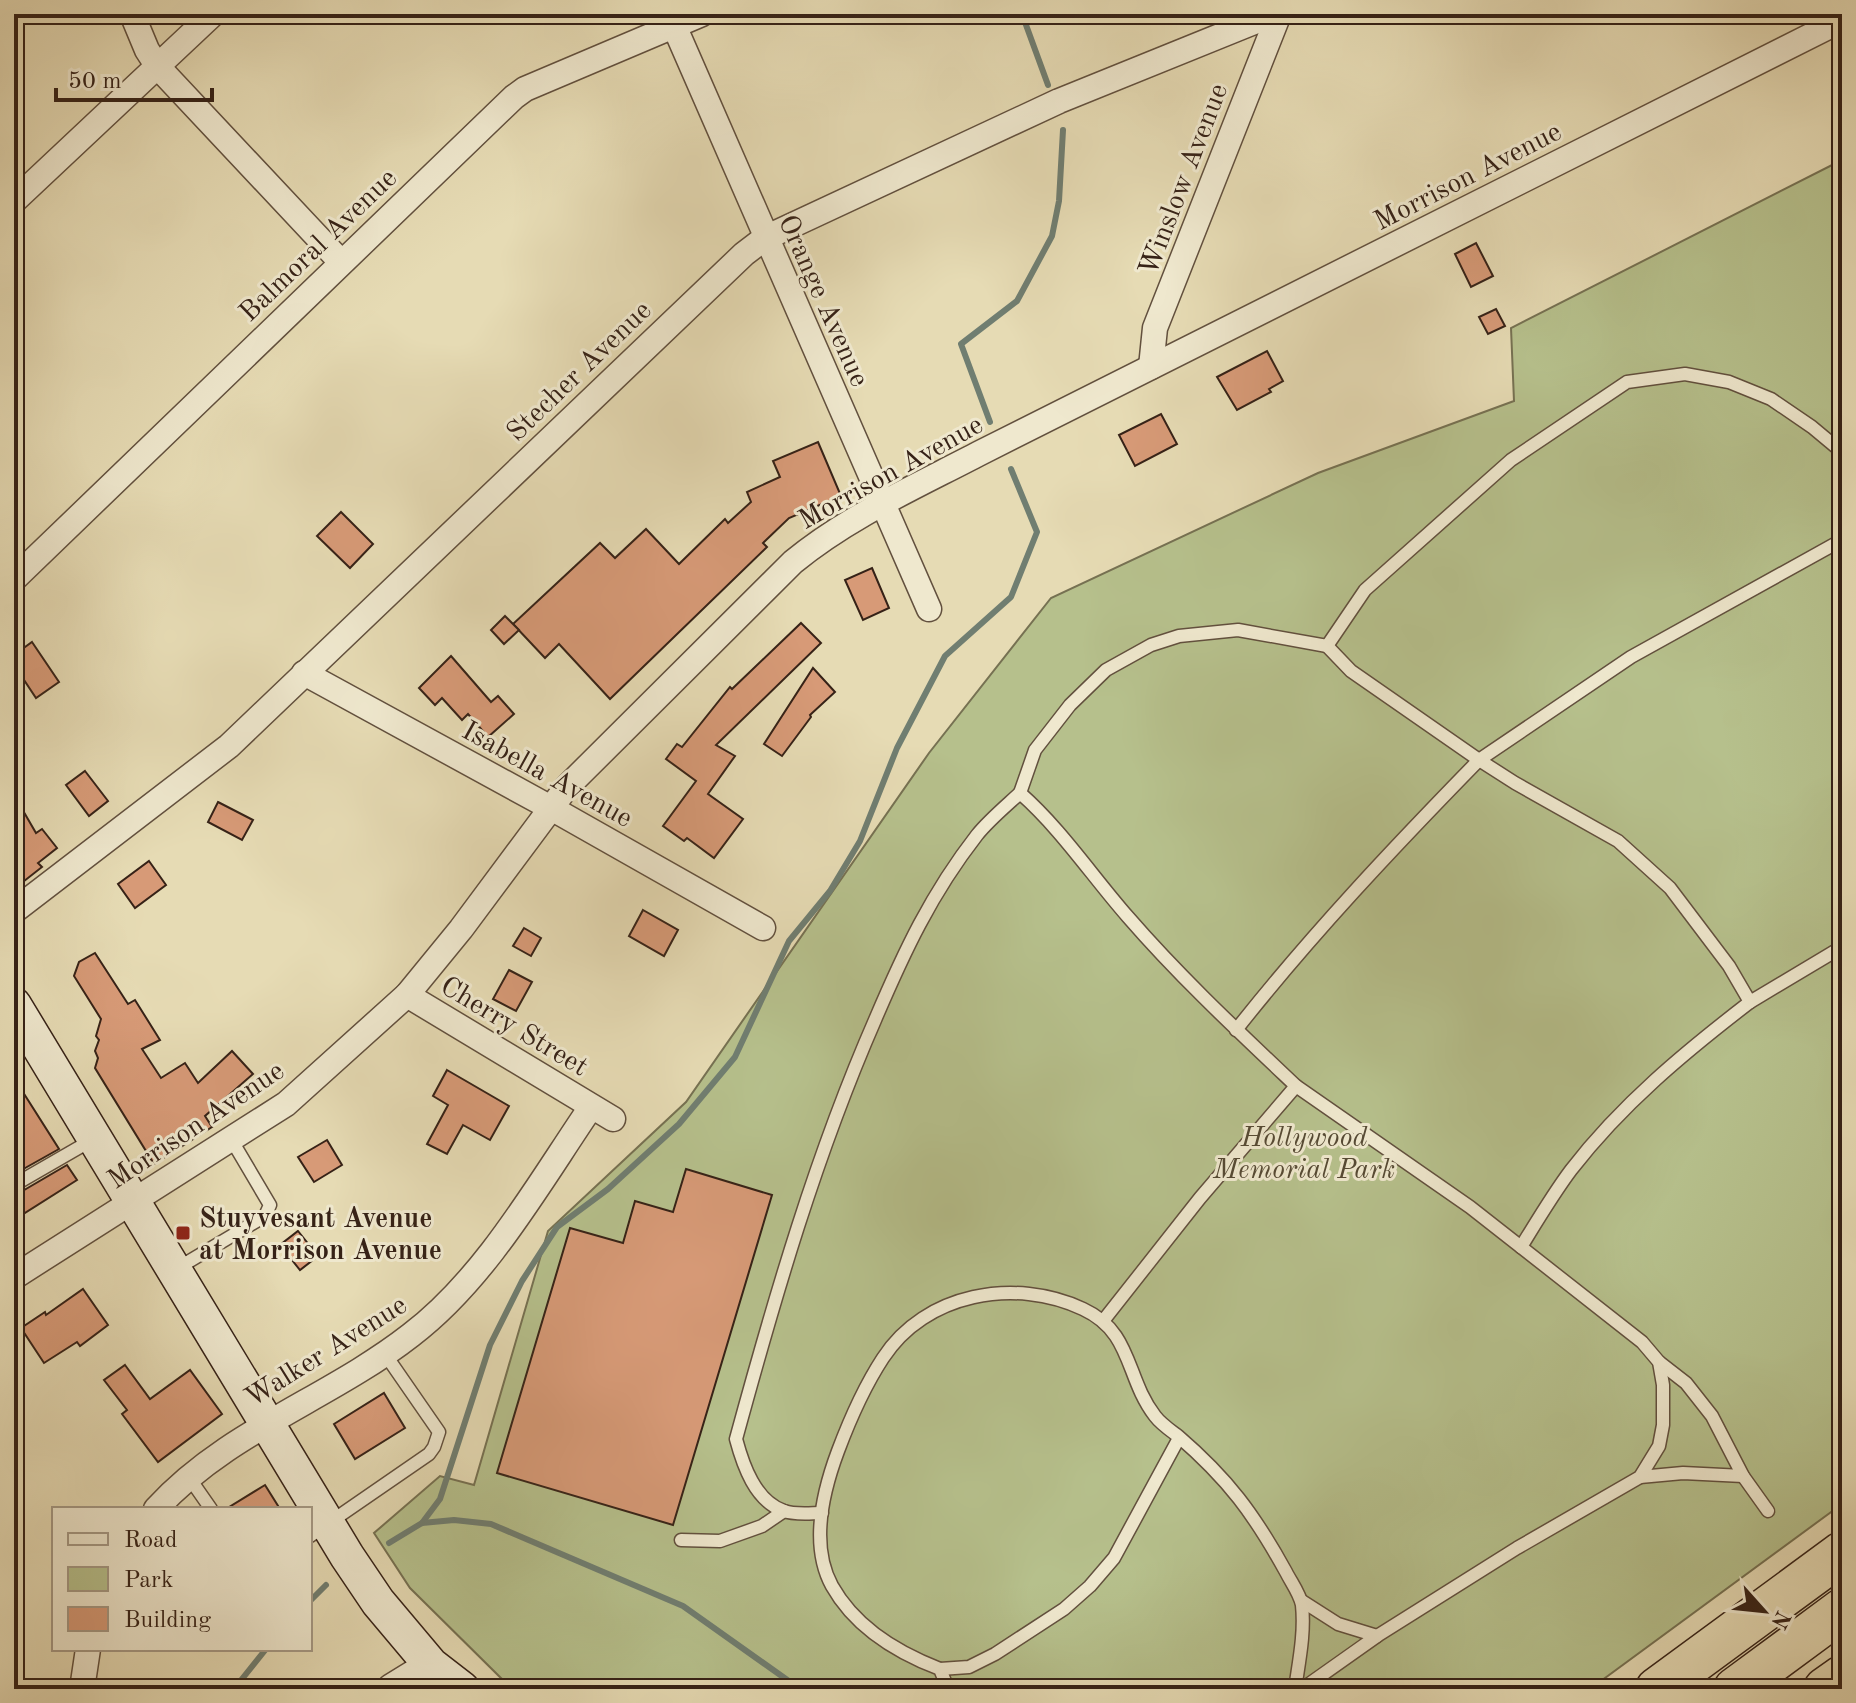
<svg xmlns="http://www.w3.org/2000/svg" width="1856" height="1703" viewBox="0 0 1856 1703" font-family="'Old Standard TT',serif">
<rect width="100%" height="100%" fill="#e6dbb4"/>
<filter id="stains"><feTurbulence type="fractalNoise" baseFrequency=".0025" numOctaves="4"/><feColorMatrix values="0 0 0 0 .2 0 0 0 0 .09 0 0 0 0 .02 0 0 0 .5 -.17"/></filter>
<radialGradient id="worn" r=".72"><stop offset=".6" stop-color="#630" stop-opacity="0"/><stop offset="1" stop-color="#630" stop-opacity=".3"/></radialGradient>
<!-- green -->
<path fill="#b6c08c" stroke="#767152" stroke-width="2" d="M1842,160v1344l-252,185h-1078l-102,-101 -36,-55 66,-57 34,9 74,-254 138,-129 243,-349 122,-155 267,-125 196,-72 -3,-73z"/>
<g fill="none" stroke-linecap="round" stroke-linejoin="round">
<!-- stream -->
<g stroke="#707e71" stroke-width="6">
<path d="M1022,14l26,71"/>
<path d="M990,422l-29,-78 56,-43 35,-65 7,-35 4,-71"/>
<path d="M422,1523l18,-24 50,-154 32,-64 35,-54 51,-38 71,-65 56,-67 54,-116 41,-50 30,-50 37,-93 48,-92 66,-59 26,-65 -26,-63"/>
<path d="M389,1543l33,-20 32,-3 37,4 192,82 117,83"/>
<path d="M310,1601l16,-16"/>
<path d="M234,1689l32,-40"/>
</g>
</g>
<!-- building -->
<g fill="#d79a77" stroke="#362217" stroke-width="2">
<path d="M1476,243l17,33 -22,11 -16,-33z"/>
<path d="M1496,309l9,17 -17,8 -9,-17z"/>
<path d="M1267,351l16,30 -14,8 2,3 -34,18 -20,-33z"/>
<path d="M1161,414l16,30 -42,22 -16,-31z"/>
<path d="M818,442l23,54 -52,22 -26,25 4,4 -157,152 -51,-55 -14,14 -32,-34 87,-81 15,15 31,-29 33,35 46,-45 3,4 23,-21 -4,-10 33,-15 -7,-16z"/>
<path d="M341,512l32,32 -23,24 -33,-32z"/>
<path d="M872,568l17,40 -26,12 -18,-40z"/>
<path d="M505,616l14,14 -15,14 -13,-14z"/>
<path d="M801,623l20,20 -105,102 19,11 -27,38 35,25 -29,39 -27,-20 -3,3 -21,-15 33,-45 -30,-22 11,-15 5,3 48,-60 2,2z"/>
<path d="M32,642l27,40 -23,16 -14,-21 -8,6v-28z"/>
<path d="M451,656l40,46 7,-6 16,18 -26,23 -20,-23 -6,6 -20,-22 -7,7 -16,-17z"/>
<path d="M813,668l22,24 -25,23 1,2 -29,39 -18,-12z"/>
<path d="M85,771l23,30 -19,15 -23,-31z"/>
<path d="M14,795l22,38 6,-4 15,19 -19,15 4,4 -28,22z"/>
<path d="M218,802l35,18 -11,20 -34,-18z"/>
<path d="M149,861l17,24 -31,23 -17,-24z"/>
<path d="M643,910l35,20 -14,26 -35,-20z"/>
<path d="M524,928l17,10 -10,18 -18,-10z"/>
<path d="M95,953l33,51 7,-4 25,40 -18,9 19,29 24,-15 13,20 34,-32 21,23 -48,42 7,11 -58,37 -59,-96 3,-10 -3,-7 4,-11 -3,-4 5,-17 -27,-43 5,-14z"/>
<path d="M509,970l23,12 -16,29 -23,-12z"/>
<path d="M447,1070l62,36 -19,34 -27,-15 -16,29 -20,-10 21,-39 -15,-9z"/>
<path d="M14,1078l45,71 -41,23 -4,-7z"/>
<path d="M327,1140l15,25 -28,17 -16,-25z"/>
<path d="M67,1165l10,15 -57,36 -6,-10v-10z"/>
<path d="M686,1169l86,26 -99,330 -176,-52 73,-245 53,15 12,-42 38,11z"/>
<path d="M298,1231l20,25 -18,14 -20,-25z"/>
<path d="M83,1289l25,36 -28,21 -3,-4 -33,21 -23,-35 24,-16 1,3z"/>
<path d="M125,1365l25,34 40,-29 32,44 -64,48 -36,-48 5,-4 -23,-30z"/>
<path d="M384,1393l21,35 -50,31 -21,-35z"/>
<path d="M265,1485l15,24h-54z"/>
</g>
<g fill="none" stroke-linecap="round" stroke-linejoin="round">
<!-- service casing -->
<g stroke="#62503e" stroke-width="15">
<g id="service">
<path d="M1750,1002l92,-55"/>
<path d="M1236,1030c75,-95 158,-183 243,-270l-128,-89 -24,-25"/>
<path d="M1296,1086l174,121 51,40"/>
<path d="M14,1185l78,-45"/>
<path d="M178,1268l87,-52 5,-11 -39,-66"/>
<path d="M1103,1321l97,-123 96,-112c-57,-54 -116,-109 -168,-169 -36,-41 -67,-88 -108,-124l15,-43 35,-45 36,-35 45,-25 28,-9 59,-6 89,16 38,-56 146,-130 116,-78 58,-8 44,8 42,17 41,28 30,25"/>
<path d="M1659,1362l27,21 26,33 31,60 25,35"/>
<path d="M188,1476l23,33"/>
<path d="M1640,1477l43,-4 60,3"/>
<path d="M822,1513c-11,0 -28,2 -38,-2 -29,-10 -41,-46 -48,-72 39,-143 80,-284 139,-419 29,-68 56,-126 102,-185 12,-15 29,-29 43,-42"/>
<path d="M310,1536l119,-82 5,-7 5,-15 -54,-78"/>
<path d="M681,1540l39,1 42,-15 22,-15"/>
<path d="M1302,1601l36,23 39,12"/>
<path d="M940,1669l29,-2 26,-13 69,-45 26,-23 24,-28 65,-120"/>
<path d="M948,1689l-8,-20c-42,-16 -85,-42 -108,-83 -22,-40 -9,-95 6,-135 12,-32 26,-64 45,-93 42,-65 132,-81 200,-49 50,23 42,68 72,107 6,8 15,14 23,20 50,43 76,78 108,136 5,10 14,22 16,33 3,28 -3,56 -7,84"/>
<path d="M1302,1689l75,-53 140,-88 123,-71 19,-31 4,-21v-40l-4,-23 -17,-20 -121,-95c16,-26 32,-53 50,-77 51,-66 114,-118 179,-168l-21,-36 -59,-78 -52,-47 -103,-58 -36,-23 152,-103 211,-117"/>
</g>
</g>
<!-- minor casing -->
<g stroke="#62503e" stroke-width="27">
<g id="minor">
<path d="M132,14l15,36 11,17 183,195"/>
<path d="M669,14l260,595"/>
<path d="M14,201l199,-187"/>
<path d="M1151,367l4,-39 124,-314"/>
<path d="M14,579l500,-482 11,-8 177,-75"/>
<path d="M304,673l247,135 212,120"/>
<path d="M14,911l215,-165 515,-492 21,-16 294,-137 215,-87"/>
<path d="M407,995l206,124"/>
<path d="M14,1277l272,-173 121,-109 54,-66 105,-141 227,-226c56,-46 124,-76 187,-109l862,-433"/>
<path d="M156,1509c71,-78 173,-110 255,-174 75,-57 128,-152 180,-228"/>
<path d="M82,1689l6,-40"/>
</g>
</g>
<!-- tertiary casing -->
<g stroke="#62503e" stroke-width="33">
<path id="tertiary" d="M392,1689l39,-24"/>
</g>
<!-- secondary casing -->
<g stroke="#362217" stroke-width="37">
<path id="secondary" d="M14,1005l333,551 31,46 53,63 31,24"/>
</g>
<!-- motorway casing -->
<g stroke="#362217" stroke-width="45">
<g id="motorway">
<path d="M1657,1689l185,-136"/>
<path d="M1735,1689l107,-79"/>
<path d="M1825,1689l17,-12"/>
</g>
</g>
<!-- service -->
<use href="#service" stroke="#efe8ce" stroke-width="12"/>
<!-- minor -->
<use href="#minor" stroke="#efe8ce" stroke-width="24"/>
<!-- tertiary -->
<use href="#tertiary" stroke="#efe8ce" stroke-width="30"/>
<!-- secondary -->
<use href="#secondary" stroke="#efe8ce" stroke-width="34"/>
<!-- motorway -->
<use href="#motorway" stroke="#e6dbb4" stroke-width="42"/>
</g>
<!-- markers -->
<rect fill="#8f2418" stroke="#efe8ce" stroke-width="3" x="175" y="1225" width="16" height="16" rx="4"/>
<g text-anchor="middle" stroke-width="6" stroke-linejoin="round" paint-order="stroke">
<!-- street labels -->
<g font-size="28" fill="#362217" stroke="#efe8ce">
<text transform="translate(1467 175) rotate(-27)" y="10">Morrison Avenue</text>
<text transform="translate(1182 179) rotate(-69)" y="10">Winslow Avenue</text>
<text transform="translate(317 244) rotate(-44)" y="10">Balmoral Avenue</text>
<text transform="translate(825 300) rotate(66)" y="10">Orange Avenue</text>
<text transform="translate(578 370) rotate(-44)" y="10">Stecher Avenue</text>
<text transform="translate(890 471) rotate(-29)" y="10">Morrison Avenue</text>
<text transform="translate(548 773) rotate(29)" y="10">Isabella Avenue</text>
<text transform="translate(515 1025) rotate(31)" y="10">Cherry Street</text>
<text transform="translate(195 1124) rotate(-34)" y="10">Morrison Avenue</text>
<text transform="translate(325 1350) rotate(-32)" y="10">Walker Avenue</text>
</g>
<!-- park labels -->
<g font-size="28" font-style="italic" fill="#564a34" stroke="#efe8ce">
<text x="1304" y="1146">Hollywood<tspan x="1304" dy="32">Memorial Park</tspan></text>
</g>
<!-- poi labels -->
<g font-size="28" font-weight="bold" fill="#362217" stroke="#efe8ce" text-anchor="start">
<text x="199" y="1227">Stuyvesant Avenue<tspan x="199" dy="32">at Morrison Avenue</tspan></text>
</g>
</g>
<!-- margin -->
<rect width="1856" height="1703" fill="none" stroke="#e6dbb4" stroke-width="48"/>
<rect x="16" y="16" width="1824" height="1671" fill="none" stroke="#362217" stroke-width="4"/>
<rect x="24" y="24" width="1808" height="1655" fill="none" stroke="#362217" stroke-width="2"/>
<!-- legend -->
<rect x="52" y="1507" width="260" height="144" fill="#efe8ce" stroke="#a59985" stroke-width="2"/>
<rect x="68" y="1533" width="40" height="12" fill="#efe8ce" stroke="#a59985" stroke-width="2"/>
<text x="124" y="1547" font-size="24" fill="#362217">Road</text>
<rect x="68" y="1567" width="40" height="24" fill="#b6c08c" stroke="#a59985" stroke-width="2"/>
<text x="124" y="1587" font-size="24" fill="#362217">Park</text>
<rect x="68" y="1607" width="40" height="24" fill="#d79a77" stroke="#a59985" stroke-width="2"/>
<text x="124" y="1627" font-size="24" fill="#362217">Building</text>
<!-- north arrow -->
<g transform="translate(1764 1611) rotate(117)" stroke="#efe8ce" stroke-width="6" paint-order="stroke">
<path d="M0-6L14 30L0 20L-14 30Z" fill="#362217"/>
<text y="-12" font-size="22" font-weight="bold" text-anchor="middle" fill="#362217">N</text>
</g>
<!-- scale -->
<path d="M56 88v12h156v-12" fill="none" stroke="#362217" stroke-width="4"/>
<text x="68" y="88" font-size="24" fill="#362217" stroke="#efe8ce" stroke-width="6" paint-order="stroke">50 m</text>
<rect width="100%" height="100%" filter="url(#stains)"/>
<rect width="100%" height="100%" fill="url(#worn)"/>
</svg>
